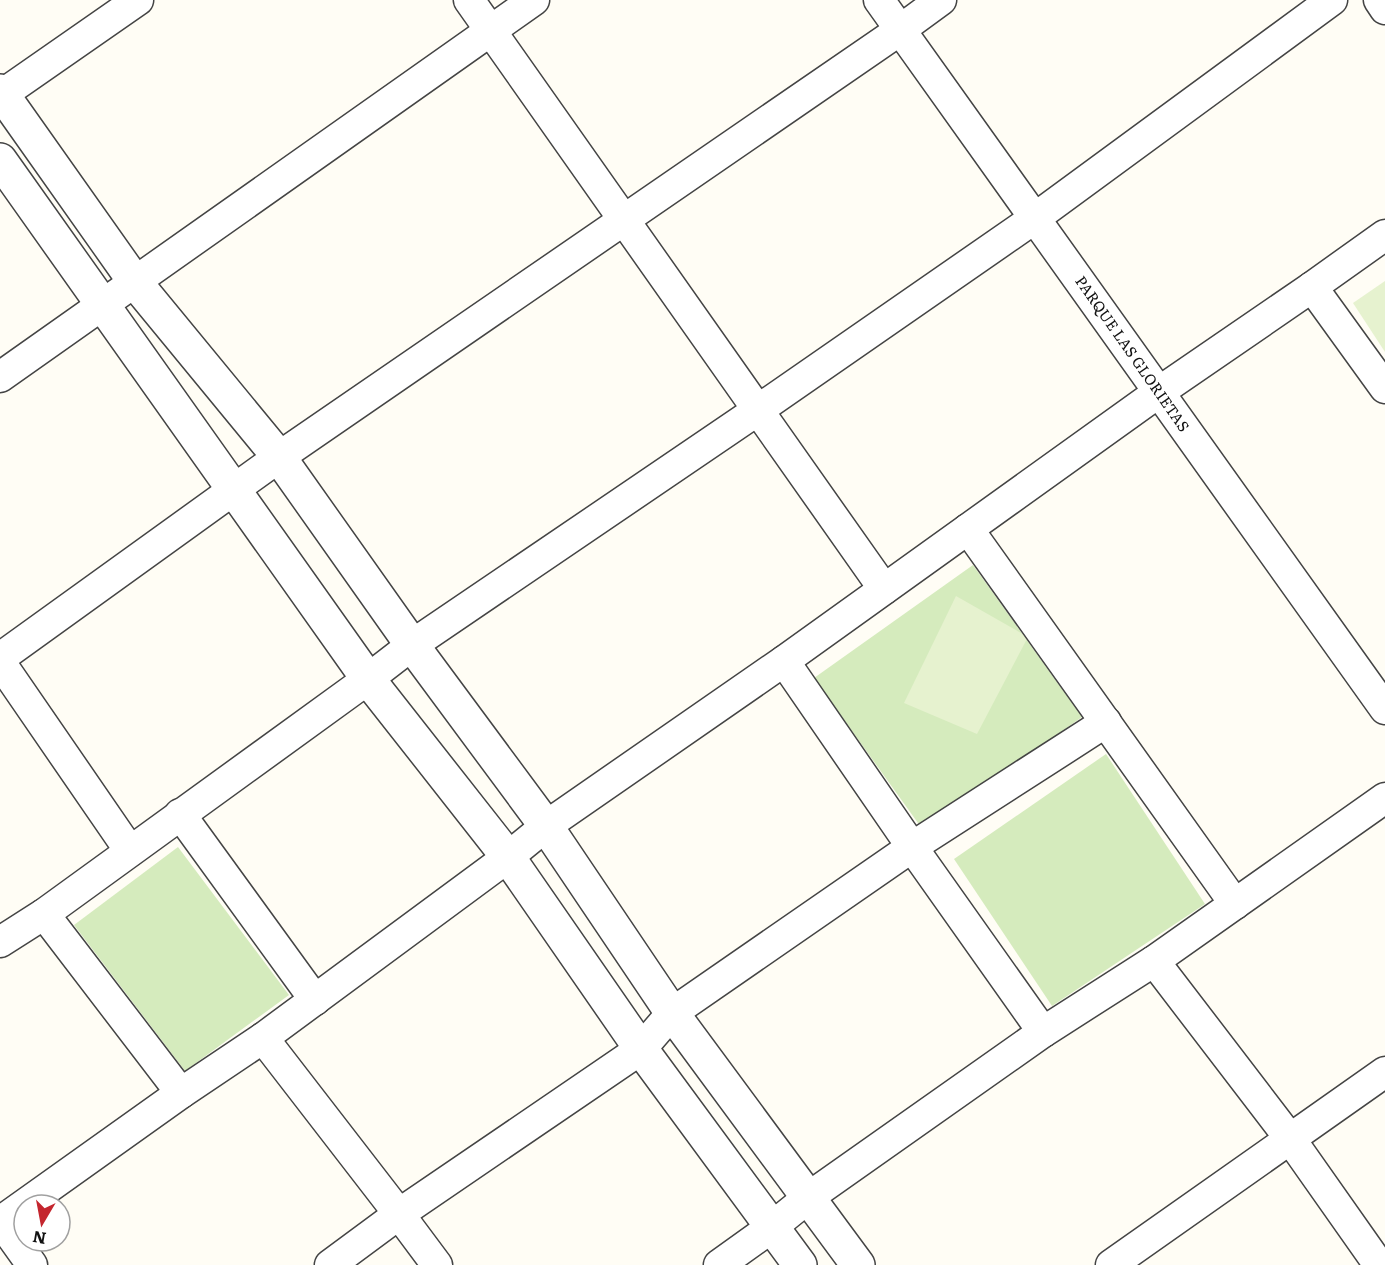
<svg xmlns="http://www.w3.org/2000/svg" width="1385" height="1265" viewBox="0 0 1385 1265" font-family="Literata,serif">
<rect width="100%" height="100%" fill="#fffdf5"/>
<!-- green -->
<g fill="#d5ebbd">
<path d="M973,565l109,152 -159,113 -109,-152z"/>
<path d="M1106,754l99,150 -153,102 -98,-147z"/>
<path d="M178,847l111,148 -104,76 -111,-146z"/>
</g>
<!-- pitch -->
<g fill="#e6f2cf">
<path d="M1385,281v71l-32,-49z"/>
<path d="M956,596l72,41 -51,97 -73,-31z"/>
</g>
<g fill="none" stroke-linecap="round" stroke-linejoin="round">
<!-- minor casing -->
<g stroke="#444" stroke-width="33">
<g id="minor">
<path d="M469,0l415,589"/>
<path d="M879,0l506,709"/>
<path d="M1379,0l6,9"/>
<path d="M0,96l138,-96"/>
<path d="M1312,287l73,101"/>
<path d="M0,377l534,-377"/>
<path d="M968,529l267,375"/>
<path d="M0,658l279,-201 621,-427 41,-30"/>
<path d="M784,661l128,186 131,185"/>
<path d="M0,662l130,189"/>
<path d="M180,814l135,186"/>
<path d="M44,914l137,179"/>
<path d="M0,942l44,-28 324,-235 44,-34 346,-235 277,-192 297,-218"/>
<path d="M1154,961l137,179 88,125"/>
<path d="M263,1038l136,176 38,51"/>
<path d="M0,1220l32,45"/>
<path d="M0,1222l181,-129 82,-55 245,-181 38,-31 238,-165 375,-269 153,-105 73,-52"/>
<path d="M330,1265l69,-51 242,-165 31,-36 240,-166 194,-125"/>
<path d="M719,1265l53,-38 37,-30 234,-165 111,-71 231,-163"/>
<path d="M1111,1265l274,-193"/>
</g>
</g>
<!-- tertiary casing -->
<g stroke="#444" stroke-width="36">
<g id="tertiary">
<path d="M0,91l135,191 144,175 133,188 134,181 126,187 186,252"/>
<path d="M0,160l368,519 140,178 133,192 159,216"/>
</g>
</g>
<!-- minor -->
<use href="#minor" stroke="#fff" stroke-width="30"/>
<!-- tertiary -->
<use href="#tertiary" stroke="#fff" stroke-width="33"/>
</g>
<g text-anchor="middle" stroke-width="6" stroke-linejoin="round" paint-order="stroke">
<!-- street labels -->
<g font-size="15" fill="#111" stroke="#fff">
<text transform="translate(1132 354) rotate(55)" y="5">PARQUE LAS GLORIETAS</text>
</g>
</g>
<!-- north arrow -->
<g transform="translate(42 1223) rotate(190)"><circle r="28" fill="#ffffff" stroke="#a0a0a0" stroke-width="1.5"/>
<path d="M0-4.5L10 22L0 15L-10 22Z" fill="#c4262e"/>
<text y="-9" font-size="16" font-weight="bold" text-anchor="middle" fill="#111111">N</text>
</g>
</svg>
